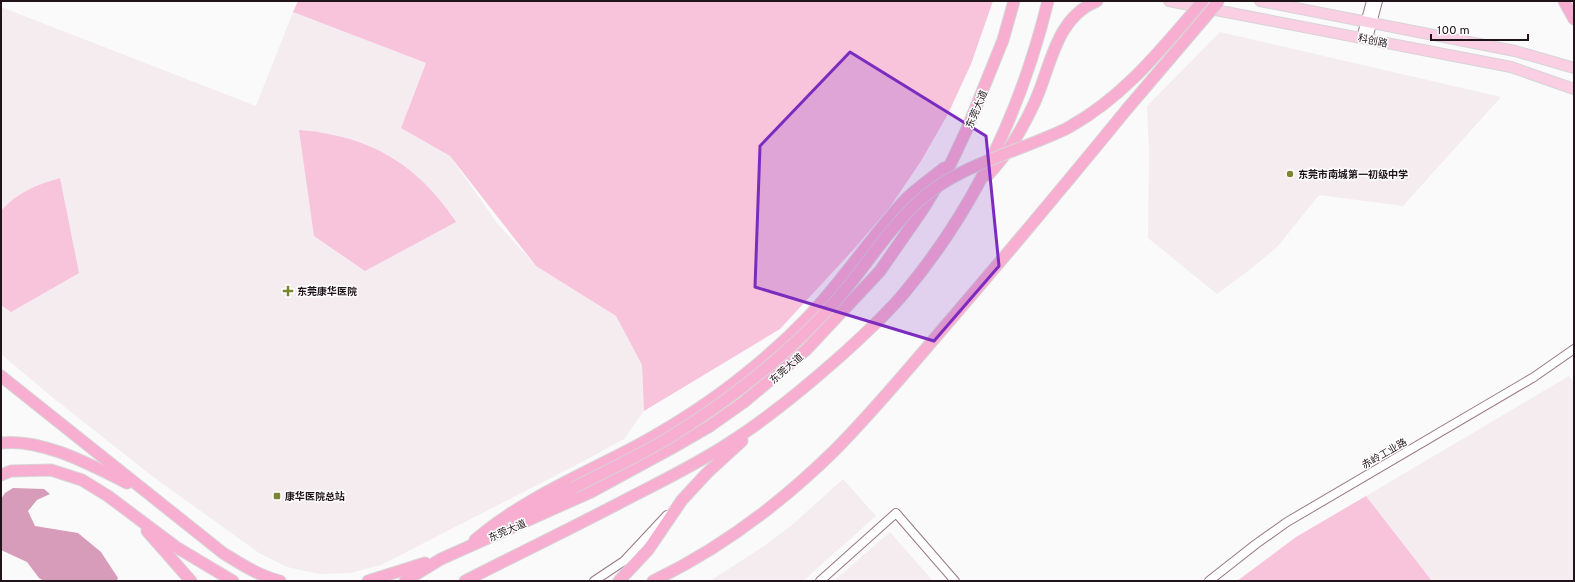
<svg xmlns="http://www.w3.org/2000/svg" width="1575" height="582" viewBox="0 0 1575 582" font-family="Overpass,'Noto Sans SC',sans-serif">
<rect width="100%" height="100%" fill="#fafafa"/>
<!-- built -->
<g fill="#f5ecf0">
<path d="M1,7l255,99 37,-94 133,51 -25,65 49,28 47,67 39,43 80,50 26,49 2,46 -20,28 -44,24 -199,102 -31,8 -31,1 -32,-7 -28,-14 -107,-77 -100,-79 -51,-43z"/>
<path d="M1220,32l281,65 -98,109 -84,-11 -41,51 -26,22 -35,26 -69,-56 1,-86 -2,-46z"/>
<path d="M1569,376l5,7v198h-142l-66,-85z"/>
<path d="M843,479l33,37 -73,65h-93l54,-35 28,-21z"/>
<path d="M890,532l43,49h-99z"/>
</g>
<!-- green -->
<g fill="#f7c4dc">
<path d="M298,1h695l-22,63 -23,50 -27,47 -31,46 -36,42 -74,80 -136,82 -2,-46 -26,-49 -80,-50 -86,-110 -49,-28 25,-65 -133,-51z"/>
<path d="M299,130c71,6 117,33 157,92l-91,49 -51,-35z"/>
<path d="M60,178l19,95 -68,39 -10,-7v-94c15,-18 37,-27 59,-33z"/>
<path d="M1366,496l66,85h-195l59,-44z"/>
</g>
<!-- water -->
<path fill="#d79cb9" d="M13,488l31,1 6,5 -13,6 -9,11 7,15 43,7 23,19 17,26 -1,3h-73l-5,-3 -12,-16 -26,-12v-51l4,-6z"/>
<g fill="none" stroke-linecap="round" stroke-linejoin="round">
<!-- minor casing -->
<g stroke="#987786" stroke-width="10">
<g id="minor">
<path d="M1361,38l10,-37"/>
<path d="M1368,39l10,-38"/>
<path d="M594,581l30,-20 43,-46"/>
<path d="M820,581l76,-68 59,68"/>
<path d="M1209,581l47,-37 31,-22 247,-145 40,-28"/>
</g>
</g>
<!-- major casing -->
<g stroke="#d7d5d6" stroke-width="12">
<g id="major">
<path d="M1169,1l342,66 63,22"/>
<path d="M1260,1l255,50 59,17"/>
</g>
</g>
<!-- highway casing -->
<g stroke="#d7d5d6" stroke-width="13">
<g id="highway">
<path d="M1564,1l10,18"/>
<path d="M988,175c17,-18 33,-44 44,-67 19,-37 21,-89 65,-107"/>
<path d="M1,376l222,177c18,11 36,23 57,28"/>
<path d="M1,443c41,-5 90,22 126,40"/>
<path d="M1,475l10,-4 40,-1 31,10 26,16 68,51 57,34"/>
<path d="M516,519l57,-31"/>
<path d="M147,531l44,50"/>
<path d="M475,540c49,-42 109,-66 165,-96 36,-20 72,-43 104,-69 23,-18 45,-38 65,-59 35,-37 63,-80 97,-117 11,-11 26,-21 38,-31"/>
<path d="M368,581l57,-18"/>
<path d="M405,581l36,-22 150,-67 81,-44 38,-22 34,-24 62,-52 74,-79 43,-62 28,-46 16,-34 36,-89 11,-39"/>
<path d="M465,581c55,-28 111,-55 166,-84 33,-17 66,-33 98,-54 41,-26 78,-57 115,-90 21,-19 43,-39 61,-61 70,-84 117,-185 143,-291"/>
<path d="M619,581l29,-31 34,-50 25,-27 35,-32"/>
<path d="M653,581c67,-32 128,-78 181,-130 42,-42 80,-89 119,-134 59,-69 117,-138 174,-208"/>
</g>
</g>
<!-- minor -->
<use href="#minor" stroke="#fff" stroke-width="8"/>
<!-- major -->
<use href="#major" stroke="#facee3" stroke-width="10"/>
<!-- highway -->
<use href="#highway" stroke="#f7aed1" stroke-width="11"/>
<!-- highway-bridge casing -->
<g stroke="#d7d5d6" stroke-width="13" stroke-linecap="butt">
<g id="highway-bridge">
<path d="M1127,109l92,-108"/>
<path d="M573,488c33,-17 66,-32 97,-51 60,-37 116,-81 163,-133 30,-33 53,-73 86,-103 35,-32 84,-45 126,-63 9,-4 18,-7 26,-12 55,-31 91,-78 132,-125"/>
</g>
</g>
<!-- highway-bridge -->
<use href="#highway-bridge" stroke="#f7aed1" stroke-width="11"/>
</g>
<!-- marked area -->
<path fill="#7b2cbf" fill-opacity="0.2" stroke="#7b2cbf" stroke-width="3" stroke-linejoin="round" d="M850,52l136,84 13,130 -65,75 -179,-54 5,-141z"/>
<!-- markers -->
<g fill="#7e8530" stroke="#fff" stroke-width="1.5">
<circle cx="1290" cy="174" r="4"/>
<path d="M286 285h4v4h4v4h-4v4h-4v-4h-4v-4h4z"/>
<rect x="273" y="492" width="8" height="8" rx="2"/>
</g>
<g text-anchor="middle" stroke-width="3" stroke-linejoin="round" paint-order="stroke">
<!-- street labels -->
<g font-size="10" fill="#201319" stroke="#fff">
<text transform="translate(1373 40) rotate(11)" y="4">科创路</text>
<text transform="translate(976 109) rotate(-67)" y="4">东莞大道</text>
<text transform="translate(786 368) rotate(-41)" y="4">东莞大道</text>
<text transform="translate(1384 453) rotate(-30)" y="4">赤岭工业路</text>
<text transform="translate(507 530) rotate(-23)" y="4">东莞大道</text>
</g>
<!-- poi labels -->
<g font-size="10" font-weight="bold" fill="#201319" stroke="#fff" text-anchor="start">
<text x="1298" y="178">东莞市南城第一初级中学</text>
<text x="297" y="295">东莞康华医院</text>
<text x="285" y="500">康华医院总站</text>
</g>
</g>
<!-- border -->
<rect width="1575" height="582" fill="none" stroke="#201319" stroke-width="4"/>
<!-- scale -->
<path d="M1431 34v6h97v-6" fill="none" stroke="#201319" stroke-width="2"/>
<text x="1437" y="34" font-size="12" fill="#201319" stroke="#ffffff" stroke-width="3" paint-order="stroke">100 m</text>
</svg>
